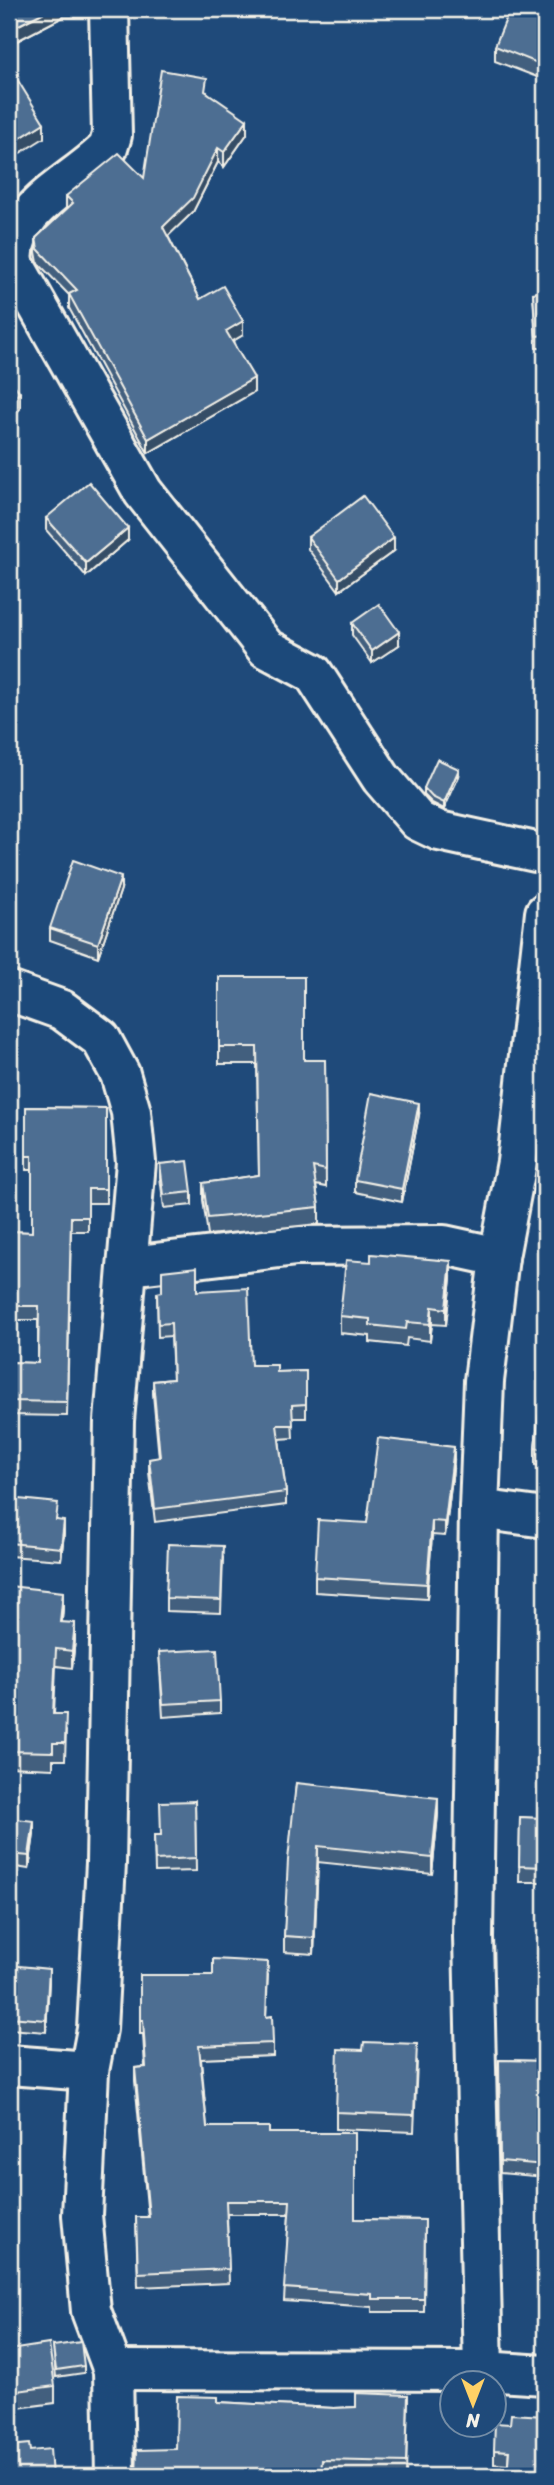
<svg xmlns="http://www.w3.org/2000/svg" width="554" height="2485" viewBox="0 0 554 2485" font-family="Sriracha,sans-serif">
<rect width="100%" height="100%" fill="#1f4a7a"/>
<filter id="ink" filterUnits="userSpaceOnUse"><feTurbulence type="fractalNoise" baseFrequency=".0143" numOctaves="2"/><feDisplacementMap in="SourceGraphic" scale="14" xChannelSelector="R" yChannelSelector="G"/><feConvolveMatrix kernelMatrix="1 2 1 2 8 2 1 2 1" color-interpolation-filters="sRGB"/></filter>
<g filter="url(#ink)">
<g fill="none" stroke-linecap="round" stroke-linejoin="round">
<!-- minor casing -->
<g stroke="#f4f1e8" stroke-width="44">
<g id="minor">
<path d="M109,9l3,126 -4,13c-32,34 -101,61 -94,116l129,228 123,156 47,25 68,105 37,43 21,10 106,23"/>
<path d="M9,991l53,19 39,29 19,35 11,38 5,50 -22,259 -8,442 -9,166 -8,42 -7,144 9,96 22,59 2,106"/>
<path d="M499,1257l18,-95 28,-249"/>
<path d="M130,1266l166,-20 148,-1 55,12 -15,124 -5,128 66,9"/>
<path d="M479,1509l-6,428 10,434"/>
<path d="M9,2065l80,6"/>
<path d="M113,2370l370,1 62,4"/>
</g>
</g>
<!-- minor -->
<use href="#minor" stroke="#1f4a7a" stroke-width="38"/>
</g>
<!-- wall -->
<g fill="#425f7e" stroke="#f4f1e8" stroke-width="2">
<path d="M9,9h79l-1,8h-24l-54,28z"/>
<path d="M545,9v71l-50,-19v-15z"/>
<path d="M207,92l40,42 -23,33 -6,-5 -25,50 -25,24 32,63 43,36 -10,6 21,51 -106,61 -79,-145v-13l-31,-32 -2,-11v-14l30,-28v-14l78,-18z"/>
<path d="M545,292v56h-9l-3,-55z"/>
<path d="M46,518l82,22 -42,36 -40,-46z"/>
<path d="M308,537l86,14 -55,40 -31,-42z"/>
<path d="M352,623l47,22 -27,18 -20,-28z"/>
<path d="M459,776l-15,33 -12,-6 -8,-8v-7z"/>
<path d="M121,889l-23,68 -48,-17v-12z"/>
<path d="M219,977l85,83h21l1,127 -10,-2 3,22v17l-111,11 -5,-35v-17l56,-8 -2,-111h-38z"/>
<path d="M26,1107l80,1v95h-18v28h-17l-4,185 -58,-1v-53l29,1v-43h-22v-14h-7v-75l23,1v-62h-6z"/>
<path d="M419,1115l-17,87 -47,-10v-12z"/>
<path d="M160,1164l32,28v13l-28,3 -4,-31z"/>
<path d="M451,1278l-5,47 -14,-1 -2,17 -23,-3 -1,8 -36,-4v-6l-30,-3v-17z"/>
<path d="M197,1291l54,74 26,7 29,-1v47h-14l1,20 -14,1 7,53v13l-131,17 -6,-50v-13l10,-1 -6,-64v-13l20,-2 -2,-43 -13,1 -1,-44z"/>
<path d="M545,1361v105l-10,-1v-17z"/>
<path d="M454,1461l-9,75 -13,-1 -5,64 -112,-7v-15l52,-54z"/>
<path d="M9,1498l48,22 7,13 -3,27 -52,-4z"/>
<path d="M223,1558l-2,55 -55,-2v-13z"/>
<path d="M9,1586l54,22 -1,14 13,18 -3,28 -16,-2 -2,48 12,17 -1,29h-12v9l-44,-2z"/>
<path d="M159,1652l61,49v12l-57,4z"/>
<path d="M296,1783l142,31 -6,60 -114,-12 -4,92 -30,-2v-16z"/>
<path d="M195,1801l1,70 -41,1 -1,-37h7z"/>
<path d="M545,1812v70h-26l1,-65 19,1z"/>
<path d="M9,1818l25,16 -5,35 -20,-3z"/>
<path d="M9,1965l40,16 -3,51 -37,-3z"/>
<path d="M140,1975h128l-2,42 7,26v13l-72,3 6,68 62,6 86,86 70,1 -1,92h-52v-5l-88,-6 5,-87h-62l2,69 -91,4 -2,-70h12l-13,-136v-13l10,-1 -2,-33h-3z"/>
<path d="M363,2050l54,11 -3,71 -78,-3v-17z"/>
<path d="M499,2060l46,1v116l-45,-4z"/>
<path d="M53,2346l31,20v7l-28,4z"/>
<path d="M9,2350l46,36v17l-46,6z"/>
<path d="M408,2395l-2,81 -84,-2 -146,-25 42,-47 116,6 22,-1z"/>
<path d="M510,2424l-2,41 -14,-1v-14z"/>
</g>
<!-- shaded-wall -->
<g fill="#364d66" stroke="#f4f1e8" stroke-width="2">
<path d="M50,9h13v8l-54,28v-15z"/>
<path d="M247,120v14l-23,33v-15z"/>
<path d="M44,123v15l-35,22v-15z"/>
<path d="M218,148v14l-25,50 -30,29v-14z"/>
<path d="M243,321v14l-17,10v-14z"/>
<path d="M254,378v14l-106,61v-14z"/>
<path d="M20,392v17l-11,10v-17z"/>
<path d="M128,528v12l-42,36v-13z"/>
<path d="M394,538v13l-55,40v-12z"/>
<path d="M399,632v13l-27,18v-12z"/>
<path d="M459,769v7l-15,33v-6z"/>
<path d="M121,877v12l-23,68v-13z"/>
<path d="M419,1103v12l-17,87v-13z"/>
<path d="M451,1261v17l-5,47v-16z"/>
<path d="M432,1307v17l-2,17v-17z"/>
<path d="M454,1447v14l-9,75v-14z"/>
<path d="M64,1521v12l-3,27v-12z"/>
<path d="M432,1521v14l-5,64v-15z"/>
<path d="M63,1592v16l-3,30v-16z"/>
<path d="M75,1623v17l-3,28v-17z"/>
<path d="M438,1798v16l-6,60v-16z"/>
<path d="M34,1821v13l-5,35v-13z"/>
<path d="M318,1846v16l-4,92v-16z"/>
<path d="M49,1969v12l-3,51v-12z"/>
</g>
<!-- building -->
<g fill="#4d6e92" stroke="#f4f1e8" stroke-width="2">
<path d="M9,9h41l-41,21z"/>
<path d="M510,9h35v57l-50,-20z"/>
<path d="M9,66l35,57 -35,22z"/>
<path d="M161,70l46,8 -2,13 42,29 -23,32 -6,-4 -25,50 -30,29 37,72 23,-13 20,35 -17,10 28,47 -106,61 -79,-145 8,-4 -39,-41 -2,-11 37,-35 -7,-7 53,-43 25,25z"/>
<path d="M545,292v43l-9,1 -3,-43z"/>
<path d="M9,379l11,13 -11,10z"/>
<path d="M89,482l39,46 -42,35 -40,-45z"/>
<path d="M363,496l31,42 -55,41 -31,-42z"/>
<path d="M379,604l20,28 -27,19 -20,-28z"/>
<path d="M437,759l22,10 -15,34 -12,-6 -8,-9z"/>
<path d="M73,860l48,17 -23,67 -48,-16z"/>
<path d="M219,977h85v83h21l1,110 -13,-3 6,40 -111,11 -5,-35 56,-8 -2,-128h-38z"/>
<path d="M371,1093l48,10 -17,86 -47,-9z"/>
<path d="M26,1107l80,1v81h-18v28h-17l-4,185 -58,-1v-39l29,1 1,-57h-23v-14h-7v-61l23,1v-76h-6z"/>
<path d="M188,1161l4,31 -28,3 -4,-31z"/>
<path d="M371,1254l80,7 -5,48 -14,-2 -2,17 -23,-2 -1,7 -36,-4v-6l-30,-3 6,-56 25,2z"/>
<path d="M197,1267v24l51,-3 3,77h26v7l29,-1v33l-14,1 1,20h-16l9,67 -131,17 -6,-50 11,-2 -7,-76 20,-2 -2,-56 -13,1 -1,-31 5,-1v-21z"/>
<path d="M545,1361v88l-10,-1z"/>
<path d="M378,1438l76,9 -9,75 -13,-1 -5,63 -112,-7 3,-57 49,3z"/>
<path d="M9,1498l49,5 -2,17 8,1 -3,27 -52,-5z"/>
<path d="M168,1544l55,2 -2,54 -55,-2z"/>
<path d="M9,1586l54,6 -3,30 15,1 -3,28 -16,-2 -3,65h13l-1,29h-12v9l-44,-1z"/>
<path d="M217,1649l3,52 -57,3 -4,-52z"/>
<path d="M296,1783l142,15 -6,60 -114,-12 -4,92 -30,-2 4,-76z"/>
<path d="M195,1801l1,57 -41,2 -1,-25h7l-1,-33z"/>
<path d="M539,1812h6v55l-26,-1 1,-49 19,1z"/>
<path d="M9,1818l25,3 -5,35 -20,-2z"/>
<path d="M213,1959l55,3 -2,55 6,-1 1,27 -74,3 8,81h62v6h86v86l70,1 -1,79h-52v-5l-88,-6 6,-87h-64l3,68 -91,4 -2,-56h13l-14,-149 11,-1 -3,-47h-3v-45h73z"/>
<path d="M9,1965l40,4 -3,51 -37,-3z"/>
<path d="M364,2042l53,2 -3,71 -78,-3 2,-63 25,1z"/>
<path d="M499,2060l46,1v104l-45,-4z"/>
<path d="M81,2342l3,24 -28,4 -3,-24z"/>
<path d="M49,2344l6,42 -46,6v-42z"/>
<path d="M356,2393l52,2 -2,67 -84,-2 -1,16h-185l1,-26 39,-1 1,-53 41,1v5l116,6 22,-1z"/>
<path d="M511,2414l34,2v60h-38l2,-25 -15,-1 1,-27 15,1z"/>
<path d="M29,2444l1,7 20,-2 2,27h-43v-30z"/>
</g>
</g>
<!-- margin -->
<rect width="554" height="2485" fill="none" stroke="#1f4a7a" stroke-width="35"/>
<rect x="18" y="18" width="519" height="2450" fill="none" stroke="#f4f1e8" stroke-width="2.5" filter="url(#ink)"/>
<!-- north arrow -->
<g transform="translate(473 2404) rotate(180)"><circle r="33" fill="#1f4a7a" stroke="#748da6" stroke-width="2"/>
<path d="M0-5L12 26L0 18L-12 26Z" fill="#ffd166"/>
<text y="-10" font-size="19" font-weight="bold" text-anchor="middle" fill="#f4f1e8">N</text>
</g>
</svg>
